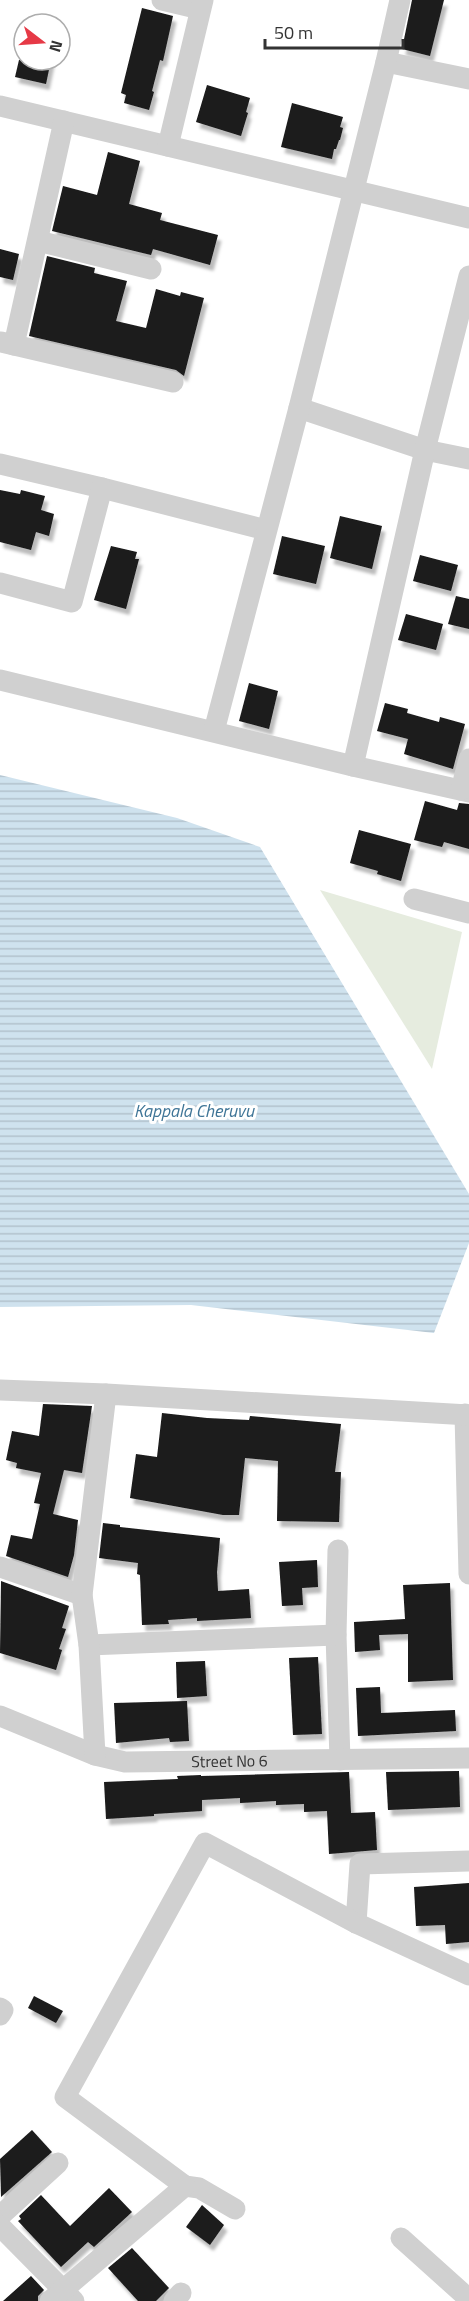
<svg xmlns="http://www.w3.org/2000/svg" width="469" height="2301" viewBox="0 0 469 2301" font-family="'Titillium Web',sans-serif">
<defs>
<pattern id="water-rules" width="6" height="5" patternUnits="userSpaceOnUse" patternTransform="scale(1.5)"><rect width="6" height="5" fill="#cfe2ee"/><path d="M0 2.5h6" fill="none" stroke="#b2c2cd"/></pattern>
<filter id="shadow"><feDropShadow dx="3.5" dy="6" stdDeviation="1.5" flood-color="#0004"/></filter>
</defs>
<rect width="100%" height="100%" fill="#fff"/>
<!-- park -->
<path fill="#e6ecdf" d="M320,890l142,42 -30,137z"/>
<!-- water -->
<path fill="url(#water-rules)" d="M0,775l177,43 83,29 209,347v49l-35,90 -243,-28 -191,2z"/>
<!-- building -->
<g fill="#1a1a1a" filter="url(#shadow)">
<path d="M412,0h32l-14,56 -28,-7z"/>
<path d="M142,8l31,8 -10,45 -3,-1 -8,31 2,1 -5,18 -25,-7 2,-8 -5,-2z"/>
<path d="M19,60h32l-5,24 -31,-7z"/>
<path d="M207,85l43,13 -4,14 2,1 -7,23 -45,-14z"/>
<path d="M292,103l51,14 -3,10 3,1 -3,12h-1l-3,9h-2l-2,10 -51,-12z"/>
<path d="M108,152l32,9 -11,43 33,9 -2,7 58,15 -8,30 -57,-16 -2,6 -99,-24 11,-45 34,9z"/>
<path d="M0,249l19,5 -6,26 -13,-3z"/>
<path d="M47,256l48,12 -1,5 33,8 -11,40 30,7 10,-39 24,7 1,-4 23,6 -20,78 -8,-6 -147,-34z"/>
<path d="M0,490l20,4 1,-4 24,6 -4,14 13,4 -5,22 -13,-4 -5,18 -31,-8z"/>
<path d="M340,516l42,10 -10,43 -42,-11z"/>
<path d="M282,536l43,10 -9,38 -43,-10z"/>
<path d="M111,546l26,6 -2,7h4l-13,50 -32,-9z"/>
<path d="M420,555l38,10 -7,26 -38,-10z"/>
<path d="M456,596l13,3v30l-21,-5z"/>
<path d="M406,614l37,10 -7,26 -38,-10z"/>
<path d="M249,683l29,8 -9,38 -30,-8z"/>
<path d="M385,703l23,6 -1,4 32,9 1,-5 25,7 -12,45 -49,-15 4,-15 -31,-8z"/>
<path d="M425,801l32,9 2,-7 10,1v45l-25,-7 -2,5 -28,-7z"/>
<path d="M359,830l52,14 -10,37 -24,-7 1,-3 -28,-8z"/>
<path d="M43,1404l49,2 -10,67 -18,-3 -11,44 25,6 -4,35 -6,22 -62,-21 5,-21 21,4 8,-35 -6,-1 7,-30 -25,-5 1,-5 -11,-3 6,-29 27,5z"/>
<path d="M162,1413l45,5 42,2 1,-4 91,8 -6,48h6l-2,50 -62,-1 1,-60 -33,-3 -6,57h-16l-93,-17 6,-44 21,3z"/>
<path d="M103,1523l17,2v2l100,11 -3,34 1,19 31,-2 2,29 -54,3v-3l-29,2 1,4 -27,1 -2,-50 -3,-1 1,-11 -39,-5z"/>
<path d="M317,1560l1,27 -16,1 1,17 -21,1 -3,-44z"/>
<path d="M1,1581l68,25 -7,22 4,1 -7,20 3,1 -6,20 -56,-17z"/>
<path d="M450,1583l3,97 -45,2v-48l-29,1 1,15 -25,2 -1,-30 51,-3 -2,-34z"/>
<path d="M318,1657l4,77 -29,1 -4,-77z"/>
<path d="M205,1661l2,35 -30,2 -1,-36z"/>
<path d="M380,1687l1,26 74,-3 1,21 -98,5 -2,-48z"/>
<path d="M187,1701l2,40 -19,1 -1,-4 -53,5 -2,-40z"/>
<path d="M459,1771l1,36 -72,3 -2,-38z"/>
<path d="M349,1772l2,41 24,-1 2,38 -48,4 -2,-43 -23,1v-8l-28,1v-4l-36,2v-5l-38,2v11l-48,3v2l-48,3 -2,-37 74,-3 -1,-3 24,-1v1z"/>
<path d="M469,1883v59l-23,2 -1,-19 -29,1 -2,-39z"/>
<path d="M34,1996l29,15 -7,12 -28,-15z"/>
<path d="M32,2130l20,22 -51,45 -1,-38z"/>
<path d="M109,2188l23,24 -38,35 -6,-5 -27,25 -43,-46 3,-2 -2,-3 22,-21 29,31z"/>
<path d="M202,2205l22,20 -14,20 -24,-18z"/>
<path d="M132,2248l37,40 -13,13h-18l-30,-33z"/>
<path d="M31,2276l13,14 -6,6v5h-35z"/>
</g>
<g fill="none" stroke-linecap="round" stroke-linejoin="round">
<!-- minor -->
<g stroke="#d0d0d0" stroke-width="21">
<path d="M162,0l38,9"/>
<path d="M386,62l83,17"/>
<path d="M0,106l469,112"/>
<path d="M168,146l35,-146"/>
<path d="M38,241l113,28"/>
<path d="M1,342l172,40"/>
<path d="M14,345l50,-224"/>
<path d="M299,408l126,42 44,9"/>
<path d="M0,464l102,24 164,42"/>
<path d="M0,583l72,19 30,-114"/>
<path d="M0,680l353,86 116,26"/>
<path d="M214,731l85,-323 87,-346 14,-62"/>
<path d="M353,766l72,-316 44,-174"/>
<path d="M461,790l8,-31"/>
<path d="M414,899l55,14"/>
<path d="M0,1390l106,4"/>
<path d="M465,1414l4,160"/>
<path d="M338,1550l-2,85 4,125"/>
<path d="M0,1567l82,28"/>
<path d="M89,1645l247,-10"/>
<path id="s1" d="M0,1716l95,39 30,7 344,-4"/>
<path d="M95,1755l-6,-110 -7,-50 24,-201 363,21"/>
<path d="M356,1923l4,-59 109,-3"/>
<path d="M0,2008l3,2 -3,5"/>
<path d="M185,2186l14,2 36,21"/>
<path d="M0,2216l58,-53"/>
<path d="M0,2226l74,75"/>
<path d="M401,2238l68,61"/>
<path d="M50,2301l135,-115 -120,-89 140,-254 151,80 113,52"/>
<path d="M174,2301l7,-8"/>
</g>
</g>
<g text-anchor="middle" stroke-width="6" stroke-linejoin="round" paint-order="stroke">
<!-- street labels -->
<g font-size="16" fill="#333" stroke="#fff">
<text dy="6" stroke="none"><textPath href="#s1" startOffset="238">Street No 6</textPath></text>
</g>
<!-- water labels -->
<g font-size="18" font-style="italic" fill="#3f7597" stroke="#fff">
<text x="194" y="1117">Kappala Cheruvu</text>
</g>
</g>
<!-- north arrow -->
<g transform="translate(42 42) rotate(107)"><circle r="28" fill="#ffffff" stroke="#adadad" stroke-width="1.5"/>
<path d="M0-4.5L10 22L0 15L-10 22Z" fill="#e63946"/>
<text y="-9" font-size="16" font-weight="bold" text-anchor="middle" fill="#333333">N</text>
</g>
<!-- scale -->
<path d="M265 39v9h138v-9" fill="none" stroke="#333333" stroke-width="3"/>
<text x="274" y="39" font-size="18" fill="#333333" stroke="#ffffff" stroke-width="4.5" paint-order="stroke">50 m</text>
</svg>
